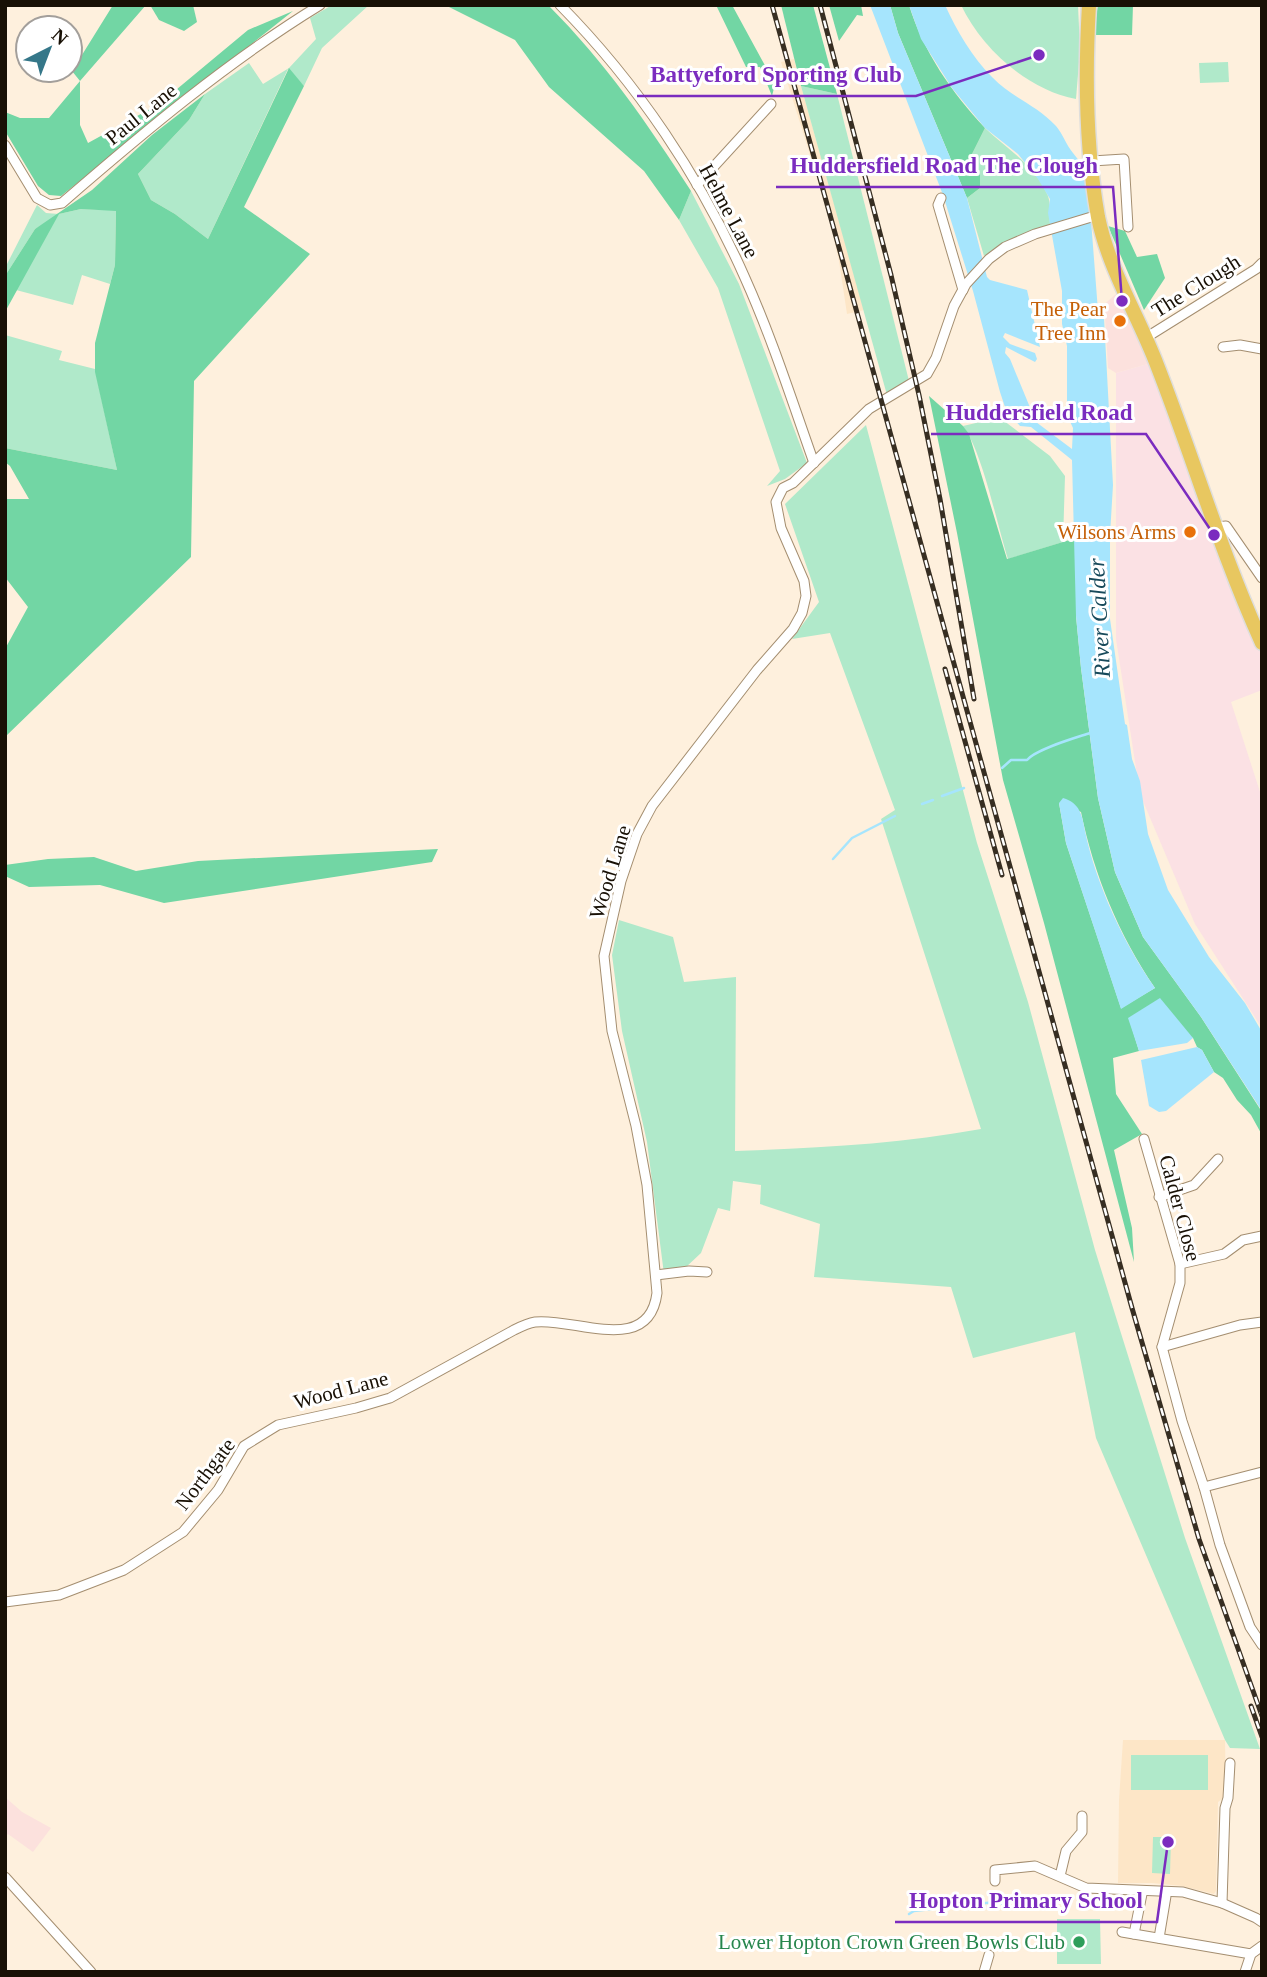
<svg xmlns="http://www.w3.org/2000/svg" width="1267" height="1977" viewBox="0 0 1267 1977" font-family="Georgia,serif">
<rect width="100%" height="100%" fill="#fef0dd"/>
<!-- commercial -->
<g fill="#fce1dd">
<path d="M1116,294l24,38 11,31 -35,10 -8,-5 -3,-52 -5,-8z"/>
<path d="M5,1797l17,15 29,16 -18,24 -25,-18 -3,3z"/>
</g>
<!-- industrial -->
<path fill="#fbe1e4" d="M1151,363l85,233 26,60v34l-31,12 31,96v230l-67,-104 -55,-130 -24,-155v-266z"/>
<!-- built -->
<g fill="#fde6c7">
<path d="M794,59l7,27 63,224 -17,4 -8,-53 -12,-52 -46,-147z"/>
<path d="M1123,1740h102l1,56 -8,6 -2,89 -2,3 -32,-8 -30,-3h-34l1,-83z"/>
</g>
<!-- green -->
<g fill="#b0e9ca">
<path d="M332,5h37l-47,43 -18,38 -16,-17 -80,170 -33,-25 -24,-14 -13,-26 51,-54 16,-26 44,-31 14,21 26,-16 27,-29 -6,-21z"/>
<path d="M961,5h117l2,45 -4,49c-48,-9 -94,-50 -115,-94z"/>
<path d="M1228,62l1,20 -29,1 -1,-20z"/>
<path d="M801,86l36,8 72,287 -22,14z"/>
<path d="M985,128c23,22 50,37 63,68 3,8 1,19 2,28l-49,20 -17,12 -17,-58 13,-10v-15l-8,-19z"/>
<path d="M691,191l48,93 68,179 -22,16 -18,7 13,-15 -62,-183 -39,-68z"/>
<path d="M37,205l9,8 13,1 22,-5 35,1 -1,55 -5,19 -28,-9 -9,30 -57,-15 41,-74 -22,13 -30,47v-8z"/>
<path d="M5,335l57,16 -3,9 36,9 22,101 -112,-22z"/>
<path d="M991,411l59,45 15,20 -2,66 -55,17c-11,-34 -25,-106 -45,-133l17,-4z"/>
<path d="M866,425l111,418 51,159 67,248 90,288 75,211 -30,-1 -5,-8 -129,-302 -21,-106 -102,26 -22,-71 -137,-10 6,-53 -60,-20 1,-19 -28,-4 -3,30 -12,-3 -17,45 -16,15 -21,6 -17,-132 -25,-111 -10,-76 7,-35 54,17 11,45 52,-5 -1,174c83,-3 164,-7 246,-22l-100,-310 14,-9 -65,-177 -38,6 27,-37 -34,-98z"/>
<rect x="1131" y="1755" width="77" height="35"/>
<path d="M1153,1837h18l-1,37 -18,-1z"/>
<path d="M1057,1919h43l1,45h-44z"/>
</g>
<!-- forest -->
<g fill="#72d6a4" fill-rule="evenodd">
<path d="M113,5h33l-66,76v44l8,18 71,-39 89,-74 45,-19 -232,185 -12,-1 -11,-9 -33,-55v-19l15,6h29l31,-37 -8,-10z"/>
<path d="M150,5h43l4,17 -13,9 -25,-11z"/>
<path d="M445,5h103c58,58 99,118 143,186l-12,29 -35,-49 -95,-84 -34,-47z"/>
<path d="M716,5h16l43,79 -3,12 -12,-29h-14z"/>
<path d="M781,5h32l24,89 -36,-8z"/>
<path d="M829,5h32l2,11 -6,-1 -18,26z"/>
<path d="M890,5h19c14,46 43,88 76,123l-13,26 8,19v15l-13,10 -69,-165z"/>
<path d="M1098,5h35l-1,30h-39z"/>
<path d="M289,68l15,18 -60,121 66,47 -116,127 -3,176 -186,180v-88l23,-42 -23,-30v-78h24l-19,-33 -5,-4v-14l112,22 -22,-98v-29l20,-78 1,-54 -35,-2 -22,5 -54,98v-36l30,-47 57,-39 60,-55 53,-41 -16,26 -51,54 13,26 24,14 33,25z"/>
<path d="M1108,226l17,5 12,26 20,-3 8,24 -21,32z"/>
<path d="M929,396l34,30 6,8 38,125 69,-21v78l5,52 17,130 17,74 28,65 58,80 61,95v23l-11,-20 -14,-15 -14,-22 -9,-6 -12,-22 -5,-3 -4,-9 -64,-20 10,33 -26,7 3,36 26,40 -28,16 18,78 2,34 -90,-339 -41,-143 -46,-247zM1059,803l22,9c13,63 38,123 74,176l-34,20 -55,-165z"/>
<path d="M438,849l-6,13 -268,41 -64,-18 -71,2 -24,-11v-11l43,-6 46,-2 42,14 62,-10z"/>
</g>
<!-- water -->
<g fill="#a6e5fd">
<path d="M870,5h20l8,28 69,165 20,79 3,3 37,10 13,57 -35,-14 -2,4 7,7 25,9 2,6 -2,3 -29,-15 -1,6 5,6 26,63 36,27 1,-21 -6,-13v-69l-5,-22v-33l-14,-78 2,-14 -12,-20 -20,-25 -33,-26 -33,-40 -31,-49 -12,-34h36c12,26 27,52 47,72 20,21 45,28 64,49 7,8 10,19 17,27 10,13 11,11 15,28l10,130 6,7 9,167 -3,50v84l15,105 2,1 5,34 8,22 8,53 20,56 41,67 36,46 17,29v79l-61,-94 -58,-80 -28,-65 -17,-74 -17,-130 -5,-52 -4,-156 -41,-33 -11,-1 -14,-16 -6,-18 -27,-101 -30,-96z"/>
<path d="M1063,798c17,5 19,17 22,33 11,53 39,113 70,157l-34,21 -55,-166 -7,-40z"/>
<path d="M1160,998l33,40 -6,5 -48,8 -11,-33z"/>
<path d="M1197,1047l5,3 12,22 -48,39 -7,1 -10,-6 -8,-46z"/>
</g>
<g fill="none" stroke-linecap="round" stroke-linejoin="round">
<!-- stream -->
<g stroke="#a6e5fd" stroke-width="2.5">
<path d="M1002,768l9,-8h16c9,-11 48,-22 63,-27"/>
<path d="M942,796l22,-8"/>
<path d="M922,804l11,-4"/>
<path d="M833,859l19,-21 43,-22"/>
<path d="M909,1914l5,-3 81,-9 13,3"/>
</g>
<!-- minor casing -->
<g stroke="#a48e70" stroke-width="11">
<g id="minor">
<path d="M560,5c77,78 141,173 185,273 27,60 47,123 69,185"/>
<path d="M5,145l32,53 13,7 12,-2c82,-71 165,-141 258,-198"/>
<path d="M1092,161l32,-2 4,68"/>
<path d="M697,185l74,-81"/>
<path d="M941,198l-3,7 25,85"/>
<path d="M1147,337l109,-68 6,-6"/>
<path d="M1223,347l17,-2 22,4"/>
<path d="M1216,527l10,-1 36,52"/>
<path d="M1144,1139l36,125v19l-18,64 20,74 22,66 16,58 30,82 12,18"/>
<path d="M1159,1197l35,-12 24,-26"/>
<path d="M1180,1264l44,-10 19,-14 19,-4"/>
<path d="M656,1275l33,-4 18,1"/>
<path d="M1162,1347l78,-22 22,-3"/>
<path d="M1204,1487l58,-15"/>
<path d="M5,1602l54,-7 65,-25 59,-38 35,-42 26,-44 34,-21 78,-17 34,-10 124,-68c6,-3 14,-7 21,-8 39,-5 114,35 122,-29l-10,-108 -11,-59 -24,-95 -8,-75 17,-75 16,-47 15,-28 105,-136 36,-41 9,-16 4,-17 -2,-15 -23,-53 -5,-26 7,-14 10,-5 76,-74 58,-35 9,-16 18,-52 12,-22 23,-25 16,-12 30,-13 63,-19"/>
<path d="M1060,1876l6,-25 16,-19v-16"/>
<path d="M5,1877l86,95"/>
<path d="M995,1881v-11l40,-4 51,22 97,4 39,11 34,15 6,4"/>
<path d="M1222,1903l3,-95 3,-10 2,-35"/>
<path d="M1122,1932l129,22"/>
<path d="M1134,1934l8,-40"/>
<path d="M1159,1938l7,-42"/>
<path d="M984,1972l5,-17"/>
<path d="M1245,1972l6,-18 11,-8"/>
</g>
</g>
<!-- highway casing -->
<g stroke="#dfdedc" stroke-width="17">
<path id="highway" d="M1089,5c-4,68 -3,145 9,212 11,53 40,98 59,148 36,92 64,188 105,278"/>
</g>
<!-- minor -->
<use href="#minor" stroke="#fff" stroke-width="9"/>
<!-- highway -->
<use href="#highway" stroke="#e8c760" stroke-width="14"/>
<!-- rail casing -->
<g stroke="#372e22" stroke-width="5">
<g id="rail">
<path d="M772,5l360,1303 67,231 63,177"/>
<path d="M820,5l71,270 28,120 21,104 34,200"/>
<path d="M945,669l57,206"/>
<path d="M1251,1706l11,31"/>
</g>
</g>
<!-- rail -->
<use href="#rail" stroke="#fff" stroke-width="2.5" stroke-dasharray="8" stroke-linecap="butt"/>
</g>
<!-- markers -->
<g fill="#e8710a" stroke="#fff" stroke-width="2.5">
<circle cx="1120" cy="321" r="7"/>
<circle cx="1190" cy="532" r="7"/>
</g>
<circle fill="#2e9e5b" stroke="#fff" stroke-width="2.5" cx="1079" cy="1942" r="7"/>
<g text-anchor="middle" stroke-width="6" stroke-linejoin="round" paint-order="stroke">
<!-- street labels -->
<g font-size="21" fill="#181005" stroke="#fff">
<text transform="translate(141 114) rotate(-39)" y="7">Paul Lane</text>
<text transform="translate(729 211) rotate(62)" y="7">Helme Lane</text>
<text transform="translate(1196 286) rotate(-32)" y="7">The Clough</text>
<text transform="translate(610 872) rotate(-73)" y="7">Wood Lane</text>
<text transform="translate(1180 1208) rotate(75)" y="7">Calder Close</text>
<text transform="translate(341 1390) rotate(-15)" y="7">Wood Lane</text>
<text transform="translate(205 1474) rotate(-53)" y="7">Northgate</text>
</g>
<!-- food labels -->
<g font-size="21" fill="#c56008" stroke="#fff" text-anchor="end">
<text x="1106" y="316">The Pear<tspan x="1106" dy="24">Tree Inn</tspan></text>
<text x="1176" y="539">Wilsons Arms</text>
</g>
<!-- leisure labels -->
<g font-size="21" fill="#27864d" stroke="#fff" text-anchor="end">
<text x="1065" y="1949">Lower Hopton Crown Green Bowls Club</text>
</g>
<!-- water labels -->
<g font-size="23" font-style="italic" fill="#184a5b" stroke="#fff">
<text transform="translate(1099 618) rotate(-93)" y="8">River Calder</text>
</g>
</g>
<!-- callouts -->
<path fill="none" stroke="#7b2cbf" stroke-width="2.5" d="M1039 55L916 96H637M1122 301L1113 187H776M1214 535L1146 434H931M1168 1842L1157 1922H895"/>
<g fill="#7b2cbf" stroke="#fff" stroke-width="2.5">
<circle cx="1039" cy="55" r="7"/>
<circle cx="1122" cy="301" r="7"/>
<circle cx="1214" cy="535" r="7"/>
<circle cx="1168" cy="1842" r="7"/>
</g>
<g font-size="23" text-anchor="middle" font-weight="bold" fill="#7b2cbf" stroke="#fff" stroke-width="6" stroke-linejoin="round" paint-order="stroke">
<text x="776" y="82">Battyeford Sporting Club</text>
<text x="944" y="173">Huddersfield Road The Clough</text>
<text x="1039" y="420">Huddersfield Road</text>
<text x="1026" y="1908">Hopton Primary School</text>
</g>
<!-- border -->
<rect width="1267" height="1977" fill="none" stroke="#181005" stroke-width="14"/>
<!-- north arrow -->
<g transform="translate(49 49) rotate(42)"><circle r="33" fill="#ffffff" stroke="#a39f9b" stroke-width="2"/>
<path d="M0-5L12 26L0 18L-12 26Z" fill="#357789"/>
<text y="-10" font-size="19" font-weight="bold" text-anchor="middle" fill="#181005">N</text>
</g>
</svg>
